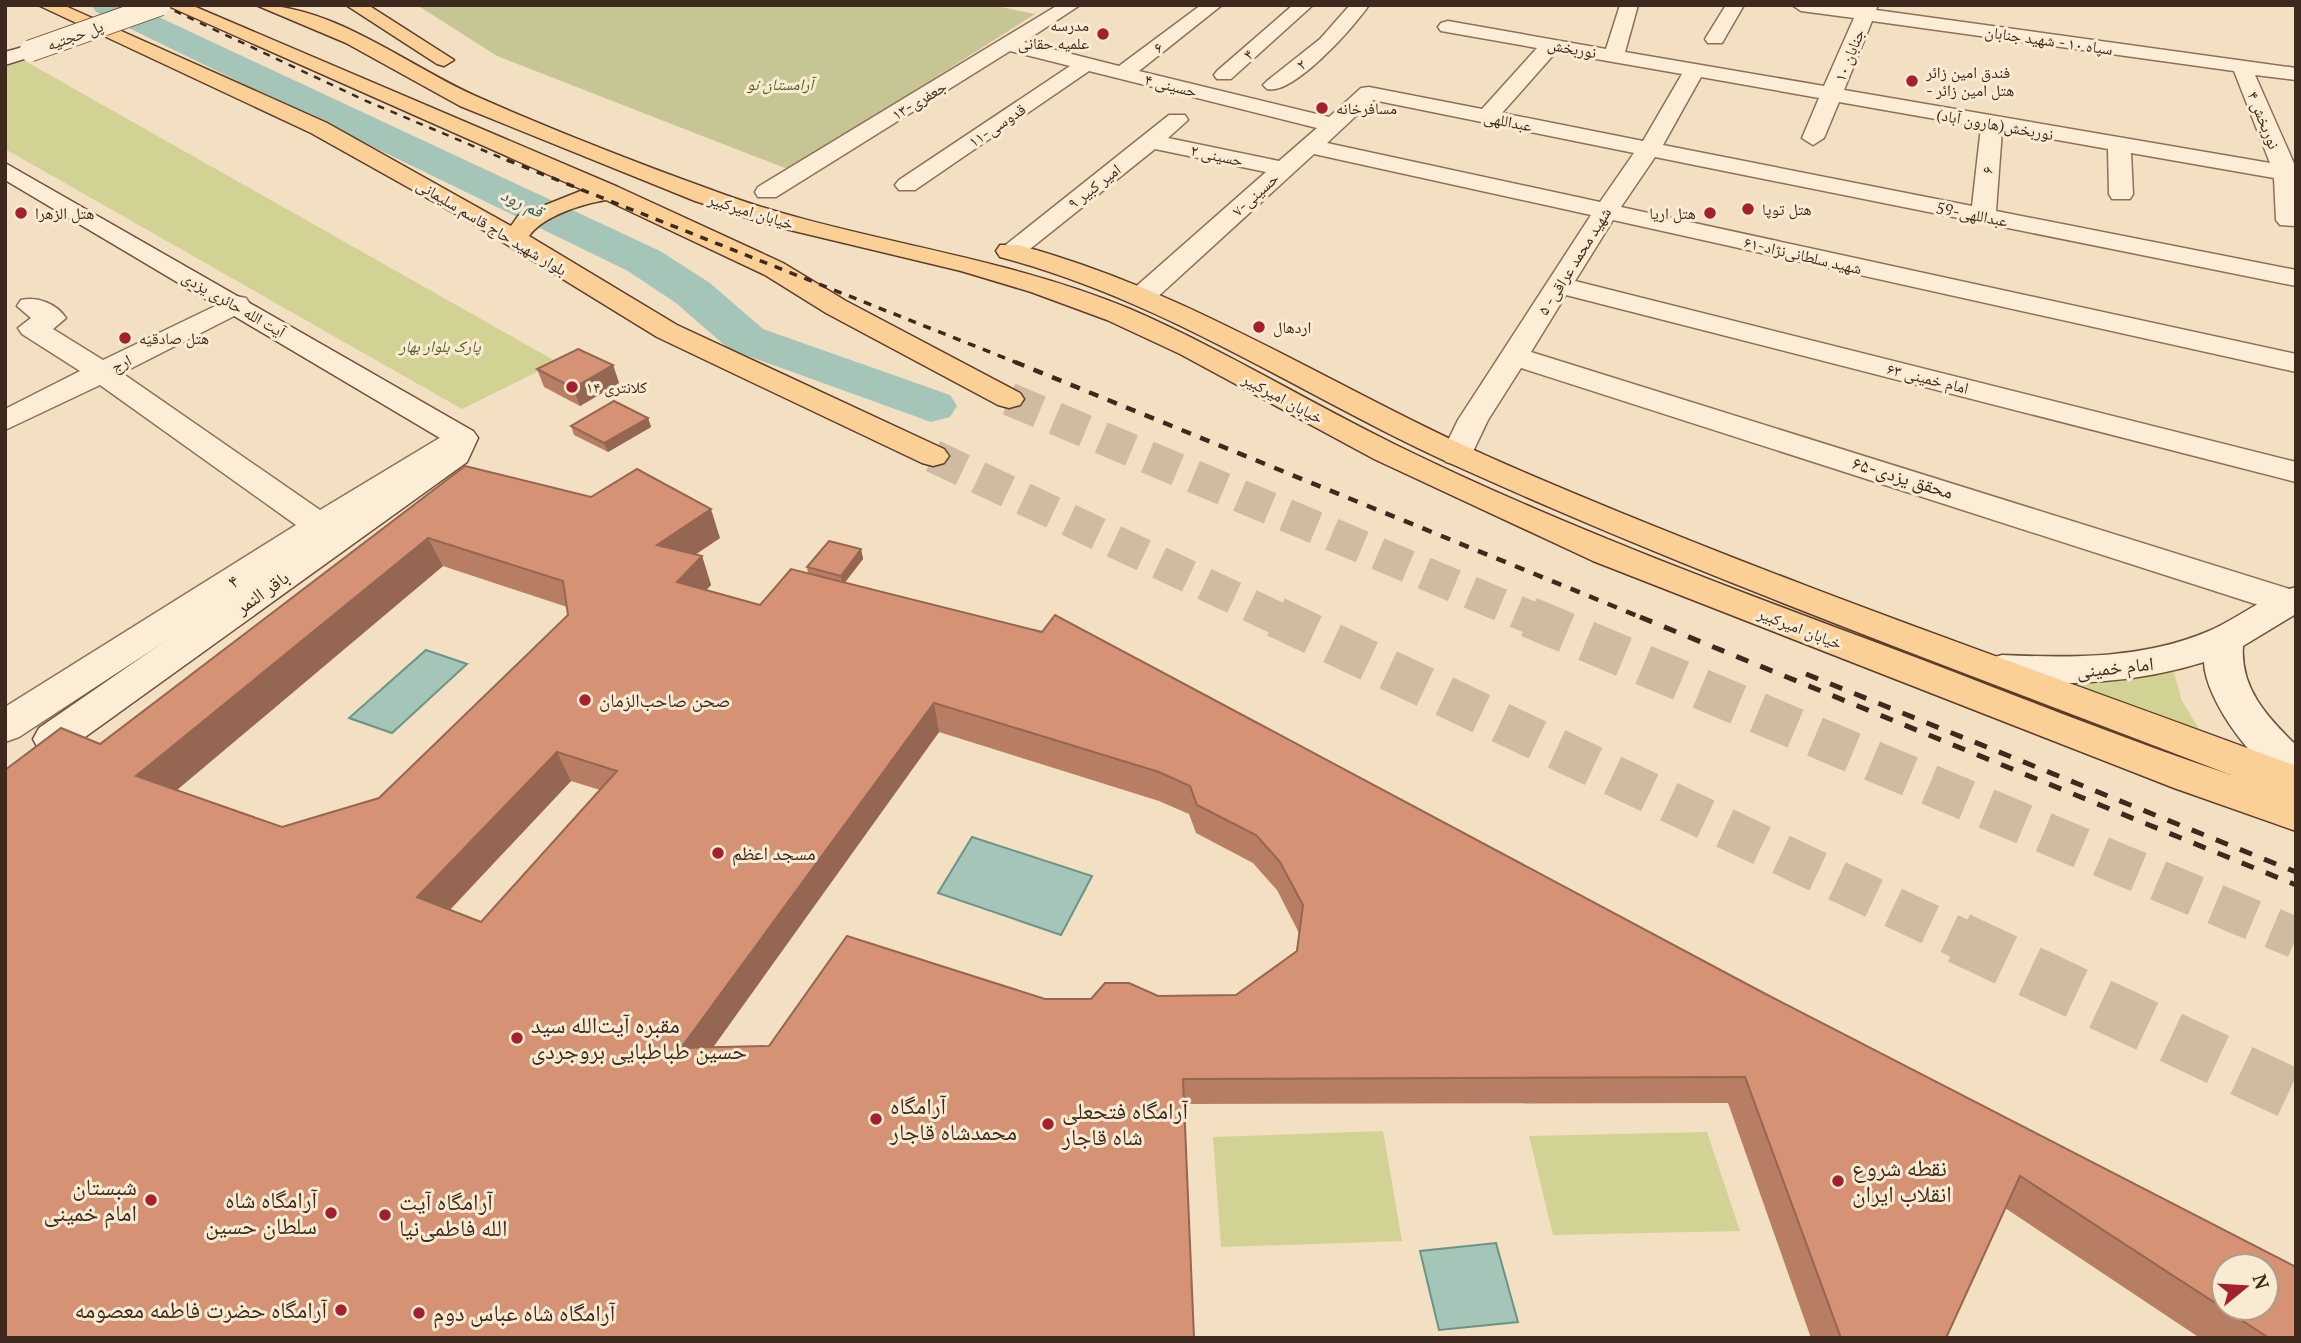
<svg xmlns="http://www.w3.org/2000/svg" width="2301" height="1343" viewBox="0 0 2301 1343" font-family="'PT Serif','Noto Naskh Arabic',serif">
<rect width="100%" height="100%" fill="#f3dfc2"/>
<!-- green -->
<g fill="#d2d294">
<path d="M25,61l532,301 -95,47 -457,-260v-82z"/>
<path d="M2172,666l10,35 20,33 -135,-53 58,-1z"/>
<path d="M1383,1131l19,110 -181,6 -8,-110z"/>
<path d="M1707,1132l33,99 -187,4 -24,-99z"/>
</g>
<!-- cemetery -->
<path fill="#c6c694" d="M417,5h573l45,9 -245,156 -293,-114z"/>
<!-- water -->
<g fill="#a5c5b8" stroke="#6a9485" stroke-width="2">
<path d="M426,650l41,14 -75,69 -43,-15z"/>
<path d="M972,837l120,39 -31,59 -123,-42z"/>
<path d="M1496,1243l22,79 -79,8 -19,-79z"/>
</g>
<g fill="none" stroke-linecap="round" stroke-linejoin="round">
<!-- river -->
<path fill="#a5c5b8" fill-rule="evenodd" d="M91,5h42l527,246 50,32 53,46 187,66 7,11 -7,11 -19,5 -202,-73 -53,-46 -48,-32 -532,-259z"/>
<!-- primary-tunnel-far2 -->
<g stroke="#cfbba1" stroke-width="33" stroke-dasharray="33 17" stroke-linecap="butt">
<path d="M1009,399l525,220"/>
<path d="M933,456l346,163"/>
</g>
<!-- primary-tunnel-far1 -->
<g stroke="#cfbba1" stroke-width="41" stroke-dasharray="41 21" stroke-linecap="butt">
<path d="M1276,617l687,323"/>
<path d="M1529,617l767,321"/>
</g>
<!-- primary-tunnel -->
<path stroke="#cfbba1" stroke-width="52" stroke-dasharray="52 26" stroke-linecap="butt" d="M1959,938l337,158"/>
<!-- street casing -->
<g stroke="#8f6f57" stroke-width="3">
<g id="street">
<path d="M1058,5h22l-56,37 95,24 82,-61h21l-83,66 190,46 32,-29 8,-1 113,22 55,-61 -96,-17 -3,-4 3,-4 7,-2 158,28 14,-44h18l-13,47 199,34 30,-68 -53,-7 -9,-6h86l-2,5 420,58v12l-41,-5 41,93v58l-16,-1 -4,-5 -2,-42 -143,-25 2,41 -3,5h-18l-3,-5 -1,-45 -106,-19 -6,81 300,59v16l-641,-129 -34,50 675,147v18l-683,-152 -38,61 721,181v20l-730,-187 -35,57 765,239v22l-19,-2 -756,-243 -33,52 -20,42 -11,3 -11,-3 -5,-7 17,-35 133,-205 -277,-61 -162,148h-20l-4,-6 4,-6 134,-118 -111,-23 -135,108h-18l-4,-6 171,-136h16l3,5 -20,18 111,23 38,-33 -228,-57 -174,119h-16l-4,-5 4,-5 171,-114 -60,-15 -234,146h-18l-3,-5 3,-5zM1872,21l362,50 36,92 -426,-73zM1556,52l126,22 -39,67 -141,-28zM1701,77l118,21 -17,40 11,7 11,-7 15,-36 142,25 -9,79 -309,-61zM1373,100l261,53 -34,49 -273,-59z"/>
<path d="M1293,5h20l-82,74h-14l-3,-4 3,-4z"/>
<path d="M1350,5h19c-15,22 -76,91 -102,84l-4,-4 4,-4 53,-42z"/>
<path d="M1726,5h18l-22,38h-14l-3,-4z"/>
<path d="M236,296l10,2 4,6 -4,6 -124,63 198,137 131,-79 11,-2 11,2 5,7 -5,7 -142,88 -312,204 -14,5v-35l291,-182 -196,-140 -95,45v-21l75,-38 -58,-37 -4,-6 13,-10 -14,-12 4,-6c16,-4 36,4 45,18l-13,11 50,31z"/>
</g>
</g>
<!-- secondary casing -->
<g stroke="#71503a" stroke-width="3">
<g id="secondary">
<path d="M30,45l10,6 -3,4 -32,10v-13z"/>
<path d="M5,163l468,268 5,7 -11,24 -400,288 -14,4 -14,-4 -6,-11 6,-11 403,-278 3,-9 -440,-261z"/>
<path d="M2296,587v27l-53,32c-3,42 24,71 53,99v41c-37,-12 -91,-85 -92,-124 -67,21 -132,23 -202,21l-14,-4 -5,-10 5,-10 14,-4c71,3 141,4 207,-24 30,-13 55,-35 87,-44z"/>
</g>
</g>
<!-- primary casing -->
<g stroke="#5c3d2b" stroke-width="3">
<g id="primary">
<path d="M38,5h25l264,118 184,103 7,-10 65,-26 -417,-185h25l427,182 165,76 63,38 174,92 4,6 -4,6 -11,3 -11,-3 -172,-92 -61,-38 -159,-75c-24,4 -63,16 -77,36l148,89 267,124 5,7 -5,7 -11,3 -11,-3 -265,-126 -187,-115 -159,-89z"/>
<path d="M256,5c79,0 154,63 224,93 75,33 152,63 229,91 137,52 285,63 421,120 92,40 177,92 266,136 157,77 321,138 484,199 117,44 233,91 351,131 -257,-99 -517,-193 -768,-306 -157,-70 -295,-168 -463,-212l-4,-6 4,-6h18c174,46 323,148 487,219 258,112 526,204 791,302v65l-122,-43 -581,-227 -219,-102 -194,-105 -73,-34 -76,-28 -70,-21 -192,-46 -74,-24 -235,-95 -114,-63z"/>
<path d="M346,5h22l86,55 -10,6 -7,-2z"/>
</g>
</g>
<!-- street -->
<use href="#street" fill="#fcedd6" fill-rule="evenodd"/>
<!-- secondary -->
<use href="#secondary" fill="#fcedd6" fill-rule="evenodd"/>
<!-- primary -->
<use href="#primary" fill="#fad096" fill-rule="evenodd"/>
<!-- rail-far3 -->
<path stroke="#3d291d" stroke-width="2.5" stroke-dasharray="7 7" stroke-linecap="butt" d="M162,5l202,95 147,62"/>
<!-- rail-far2 -->
<path stroke="#3d291d" stroke-width="3.5" stroke-dasharray="8 8" stroke-linecap="butt" d="M507,160l513,204"/>
<!-- rail-far1 -->
<path stroke="#3d291d" stroke-width="4.5" stroke-dasharray="10 10" stroke-linecap="butt" d="M1015,362l630,257"/>
<!-- rail -->
<g stroke="#3d291d" stroke-width="5" stroke-dasharray="13 13" stroke-linecap="butt">
<path d="M1640,617l656,268"/>
<path d="M1806,674l490,198"/>
</g>
<!-- secondary-bridge casing -->
<g stroke="#71503a" stroke-width="23" stroke-linecap="butt">
<path id="secondary-bridge" d="M30,51l130,-46"/>
</g>
<!-- secondary-bridge -->
<use href="#secondary-bridge" stroke="#fcedd6" stroke-width="21"/>
</g>
<!-- wall -->
<g fill="#b77e64" fill-rule="evenodd">
<path d="M613,365l6,18 -39,23 -36,-19 -7,-18z"/>
<path d="M648,418l3,9 -43,25 -34,-17 -3,-9z"/>
<path d="M465,466l255,72 -25,17 7,1 9,29 -5,5 54,15 48,-32 -1,-6 54,-18 2,10 -18,23 197,50 13,-17 1241,723h-96l-195,-130 -59,130h-135l-83,-235 -544,1 -1179,234 95,-594zM443,566l124,41 1,8 -189,183 -97,29 -105,-37zM939,732l220,69 30,13 7,19 57,30 24,27 22,43 -3,18 -60,44 -78,1 -67,3h-46l-276,47 -56,1zM571,781l29,9 -119,132 -31,-12z"/>
</g>
<!-- shaded-wall -->
<g fill="#956651">
<path d="M613,365l6,18 -39,23 -7,-18z"/>
<path d="M648,418l3,9 -43,25 -4,-9z"/>
<path d="M711,509l9,29 -53,35 -10,-28z"/>
<path d="M428,538l15,28 -283,238 -24,-28z"/>
<path d="M861,549l2,10 -20,26 -2,-9z"/>
<path d="M702,556l9,29 -24,25 -10,-28z"/>
<path d="M934,703l5,29 -245,342 -13,-26z"/>
<path d="M557,752l14,29 -135,143 -19,-27z"/>
</g>
<!-- building -->
<g fill="#d59274" stroke="#956651" stroke-width="2" fill-rule="evenodd">
<path d="M578,349l35,16 -40,23 -36,-19z"/>
<path d="M614,401l34,17 -44,25 -33,-17z"/>
<path d="M465,466l126,31 46,-28 74,40 -54,36 45,11 -25,26 83,23 31,-36 251,63 13,-17 703,375 538,277v71h-27l-249,-162 -74,162h-105l-96,-261 -562,2 11,259h-1189v-568l56,-42 39,16zM428,538l135,43 5,34 -189,183 -97,29 -146,-51zM934,703l225,69 31,14 7,19 59,30 24,27 23,43 -6,46 -61,44 -78,1 -29,-13h-24l-14,16h-46l-198,-63 -78,110 -88,2zM557,752l60,19 -136,151 -64,-25zM2224,1266h42v42h-42z"/>
<path d="M829,541l32,8 -20,27 -34,-9z"/>
</g>
<!-- markers -->
<g fill="#a5202f" stroke="#f9ead2" stroke-width="2.5">
<circle cx="1103" cy="34" r="7"/>
<circle cx="1912" cy="81" r="7"/>
<circle cx="1322" cy="108" r="7"/>
<circle cx="1748" cy="209" r="7"/>
<circle cx="21" cy="213" r="7"/>
<circle cx="1710" cy="213" r="7"/>
<circle cx="1259" cy="327" r="7"/>
<circle cx="125" cy="338" r="7"/>
<circle cx="572" cy="387" r="7"/>
<circle cx="585" cy="700" r="7"/>
<circle cx="718" cy="853" r="7"/>
<circle cx="517" cy="1038" r="7"/>
<circle cx="876" cy="1119" r="7"/>
<circle cx="1048" cy="1124" r="7"/>
<circle cx="1838" cy="1181" r="7"/>
<circle cx="151" cy="1200" r="7"/>
<circle cx="331" cy="1213" r="7"/>
<circle cx="385" cy="1215" r="7"/>
<circle cx="341" cy="1310" r="7"/>
<circle cx="419" cy="1313" r="7"/>
</g>
<g text-anchor="middle" stroke-width="6" stroke-linejoin="round" paint-order="stroke">
<!-- far-poi labels -->
<g font-size="16" fill="#3d291d" stroke="#f9ead2" text-anchor="start">
<text x="1089" y="31" text-anchor="end">مدرسه<tspan x="1089" dy="18">علمیه حقانی</tspan></text>
<text x="1926" y="78">فندق امین زائر<tspan x="1926" dy="18">- هتل امین زائر</tspan></text>
<text x="1336" y="114">مسافرخانه</text>
<text x="1762" y="215">هتل توپا</text>
<text x="35" y="219">هتل الزهرا</text>
<text x="1696" y="219" text-anchor="end">هتل اریا</text>
<text x="1273" y="333">اردهال</text>
<text x="139" y="344">هتل صادقیه</text>
<text x="586" y="393">کلانتری ۱۴</text>
</g>
<!-- far-street labels -->
<g font-size="16" fill="#3d291d" stroke="#f9ead2">
<text transform="translate(75 35) rotate(-20)" y="6">پل حجتیه</text>
<text transform="translate(2049 40) rotate(8)" y="6">سپاه ۱۰ - شهید جنابان</text>
<text transform="translate(1158 47) rotate(-37)" y="6">۶</text>
<text transform="translate(1572 48) rotate(10)" y="6">نوربخش</text>
<text transform="translate(1248 54) rotate(-41)" y="6">۴</text>
<text transform="translate(1849 55) rotate(-68)" y="6">جنابان ۱۰</text>
<text transform="translate(1301 64) rotate(-38)" y="6">۲</text>
<text transform="translate(1171 85) rotate(14)" y="6">حسینی ۴</text>
<text transform="translate(919 100) rotate(-31)" y="6">جعفری-۱۳</text>
<text transform="translate(2264 120) rotate(68)" y="6">نوربخش ۴</text>
<text transform="translate(1508 121) rotate(11)" y="6">عبداللهی</text>
<text transform="translate(1995 124) rotate(10)" y="6">نوربخش(هارون آباد)</text>
<text transform="translate(997 125) rotate(-34)" y="6">قدوسی-۱۱</text>
<text transform="translate(1217 155) rotate(12)" y="6">حسینی ۲</text>
<text transform="translate(1987 170) rotate(-84)" y="6">۶</text>
<text transform="translate(1094 186) rotate(-38)" y="6">امیر کبیر ۹</text>
<text transform="translate(1255 194) rotate(-42)" y="6">حسینی-۷</text>
<text transform="translate(751 211) rotate(17)" y="6">خیابان امیرکبیر</text>
<text transform="translate(1972 214) rotate(11)" y="6">عبداللهی-59</text>
<text transform="translate(492 227) rotate(31)" y="6">بلوار شهید حاج قاسم سلیمانی</text>
<text transform="translate(1803 255) rotate(13)" y="6">شهید سلطانی‌نژاد-۶۱</text>
<text transform="translate(1574 261) rotate(-58)" y="6">شهید محمد عراقی- ۵</text>
<text transform="translate(234 304) rotate(30)" y="6">آیت الله‌ حائری‌ یزدی</text>
<text transform="translate(121 363) rotate(-27)" y="6">ارج</text>
<text transform="translate(1928 378) rotate(14)" y="6">امام خمینی ۶۳</text>
<text transform="translate(1283 398) rotate(28)" y="6">خیابان امیرکبیر</text>
<text transform="translate(1800 628) rotate(21)" y="6">خیابان امیرکبیر</text>
</g>
<!-- far-park labels -->
<g font-size="16" font-style="italic" fill="#535c21" stroke="#f9ead2">
<text x="780" y="90">آرامستان نو</text>
<text x="440" y="352">پارک بلوار بهار</text>
</g>
<!-- far-water labels -->
<g font-size="18" font-style="italic" fill="#2a5e56" stroke="#f9ead2">
<text transform="translate(522 203) rotate(26)" y="6">قم رود</text>
</g>
<!-- street labels -->
<g font-size="19" fill="#3d291d" stroke="#f9ead2">
<text transform="translate(1903 477) rotate(17)" y="7">محقق یزدی-۶۵</text>
<text transform="translate(233 581) rotate(-33)" y="7">۴</text>
<text transform="translate(262 592) rotate(-35)" y="7">باقر النمر</text>
<text transform="translate(2115 667) rotate(-6)" y="7">امام خمینی</text>
</g>
<!-- poi labels -->
<g font-size="19" fill="#3d291d" stroke="#f9ead2" text-anchor="start">
<text x="599" y="707">صحن صاحب‌الزمان</text>
<text x="732" y="860">مسجد اعظم</text>
</g>
<!-- near-poi labels -->
<g font-size="23" fill="#3d291d" stroke="#f9ead2" text-anchor="start">
<text x="531" y="1033">مقبره آیت‌الله سید<tspan x="531" dy="26">حسین طباطبایی بروجردی</tspan></text>
<text x="890" y="1114">آرامگاه<tspan x="890" dy="26">محمدشاه قاجار</tspan></text>
<text x="1062" y="1119">آرامگاه فتحعلی<tspan x="1062" dy="26">شاه قاجار</tspan></text>
<text x="1852" y="1176">نقطه شروع<tspan x="1852" dy="26">انقلاب ایران</tspan></text>
<text x="137" y="1195" text-anchor="end">شبستان<tspan x="137" dy="26">امام خمینی</tspan></text>
<text x="317" y="1208" text-anchor="end">آرامگاه شاه<tspan x="317" dy="26">سلطان حسین</tspan></text>
<text x="399" y="1210">آرامگاه آیت<tspan x="399" dy="26">الله فاطمی‌نیا</tspan></text>
<text x="327" y="1318" text-anchor="end">آرامگاه حضرت فاطمه معصومه</text>
<text x="433" y="1321">آرامگاه شاه عباس دوم</text>
</g>
</g>
<!-- border -->
<rect width="2301" height="1343" fill="none" stroke="#3d291d" stroke-width="14"/>
<!-- north arrow -->
<g transform="translate(2245 1287) rotate(72)"><circle r="33" fill="#f9ead2" stroke="#ae9d8a" stroke-width="2"/>
<path d="M0-5L12 26L0 18L-12 26Z" fill="#a5202f"/>
<text y="-10" font-size="19" font-weight="bold" text-anchor="middle" fill="#3d291d">N</text>
</g>
</svg>
